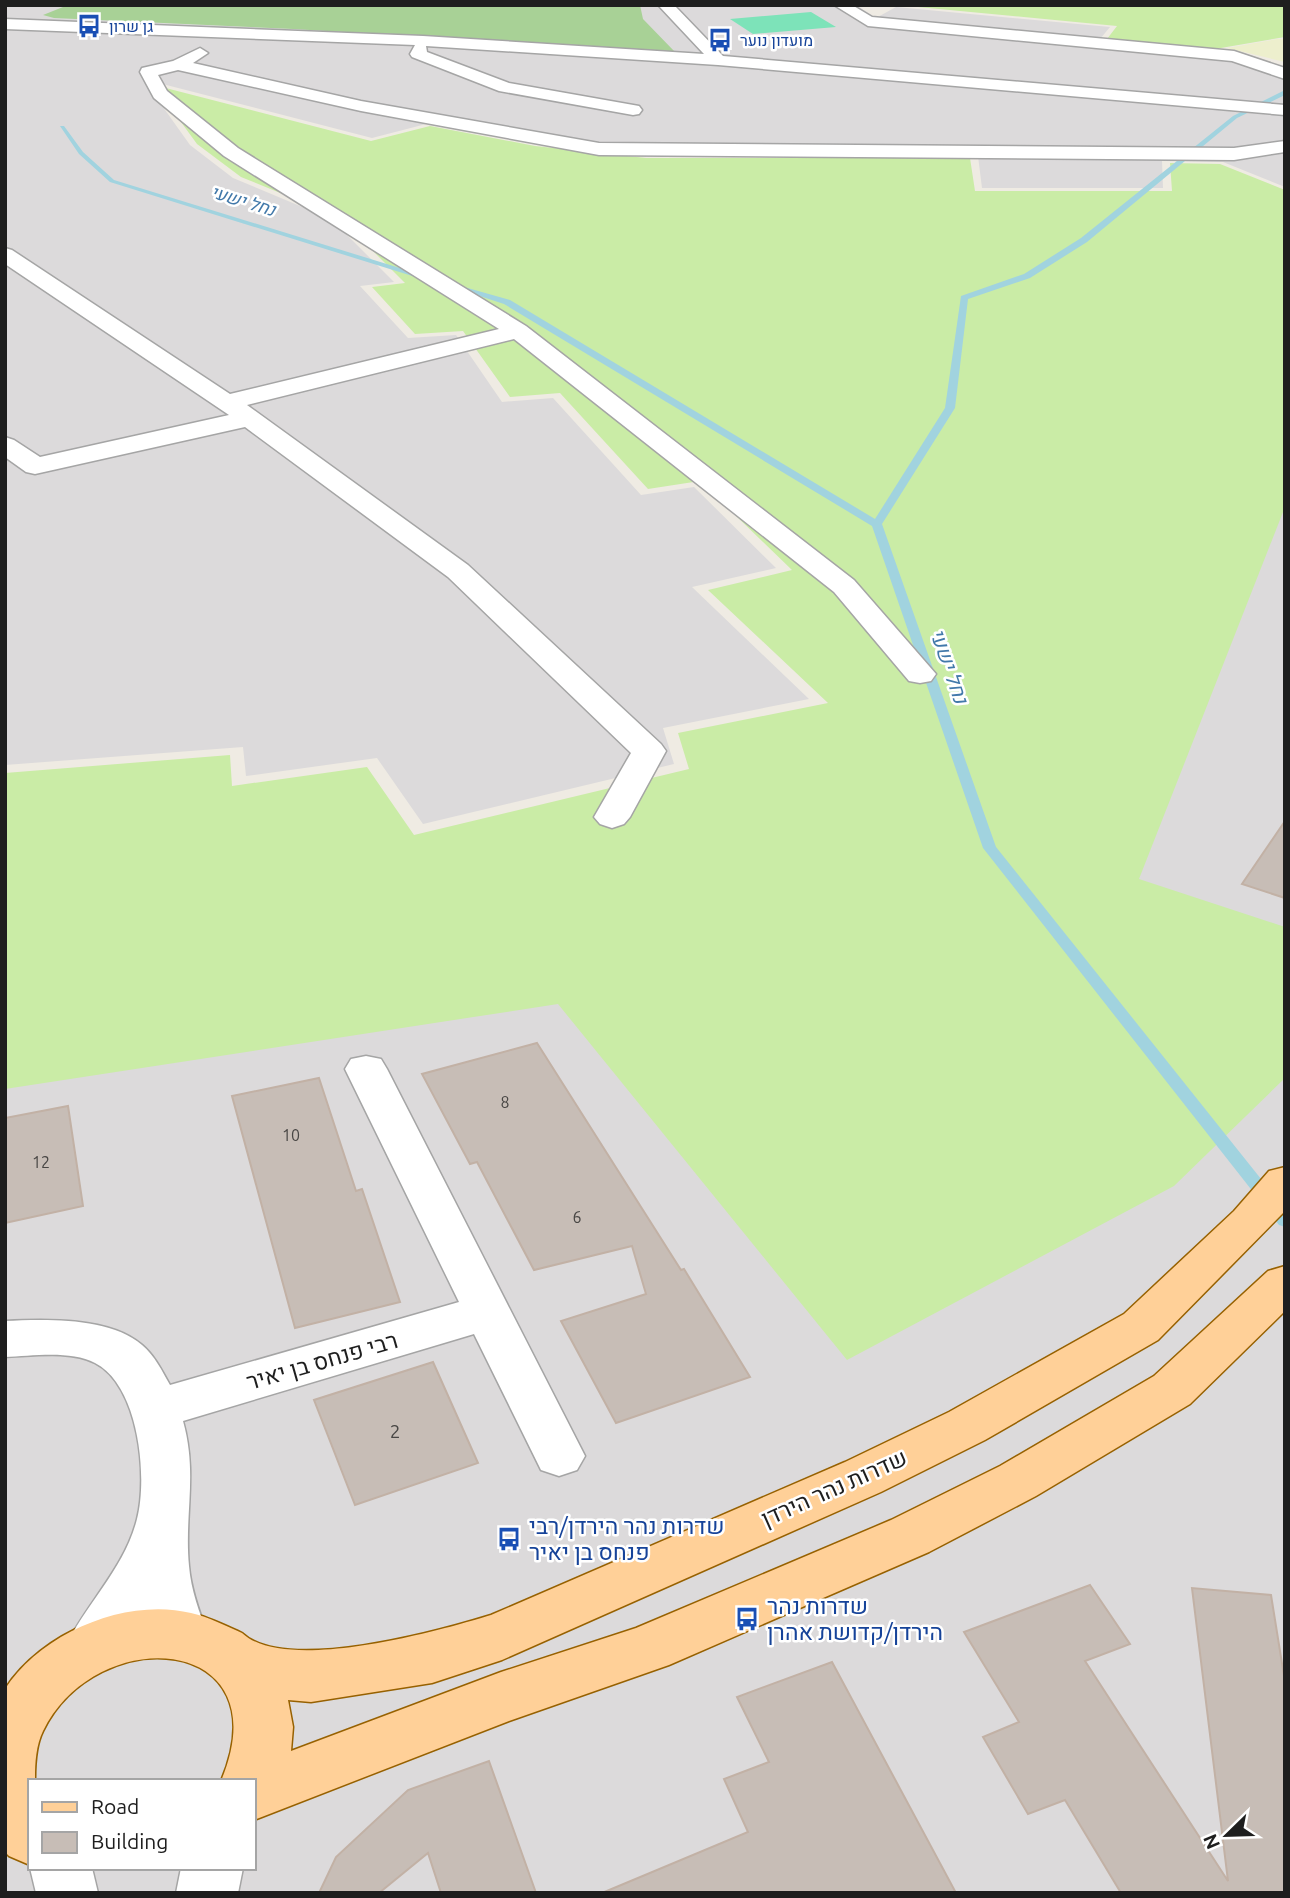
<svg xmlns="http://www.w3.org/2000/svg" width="1290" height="1898" viewBox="0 0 1290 1898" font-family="Ubuntu,Heebo,sans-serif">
<rect width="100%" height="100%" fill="#efebe3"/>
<!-- residential -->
<g fill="#dcdadb" fill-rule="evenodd">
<path d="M5,5h851l20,13 20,-11 214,20 -10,12 185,29v119l-62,-25 -61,-1 1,27h-181l-4,-32 -331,-1 -217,-32 -58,15 -229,-59 47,66 43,33 98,41 63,63 -34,4 48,52 48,-3 46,67 51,-4 88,97 53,-8 82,81 -84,19 117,112 -146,29 11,36 -251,60 -46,-66 -131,18 -3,-29 -238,18z"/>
<path d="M1285,258v1635h-1280v-896l826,-140zM30,1781h224v87h-224z"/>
</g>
<!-- farmland -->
<path fill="#edefcd" d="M1285,39v23l-58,-14 50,-9z"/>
<!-- grass -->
<g fill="#caeca6">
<path d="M897,5h388v32l-70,12 -108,-10 10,-13z"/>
<path d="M154,85l217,56 59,-15 105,20 111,12h324l5,33h197l-2,-28 50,1 65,26v317l-146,372 146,48v151l-111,108 -327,174 -289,-356 -553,85v-316l225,-18 2,31 135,-19 47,68 275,-66 -11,-36 150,-30 -120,-113 84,-20 -92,-89 -52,8 -88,-96 -50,4 -47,-66 -48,3 -43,-47 33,-4 -66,-66 -98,-40 -44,-33z"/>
</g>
<!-- forest -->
<path fill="#a8d196" d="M68,5h572l3,14 32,33 -382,-23 -239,-11 -11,-3z"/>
<!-- pitch -->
<path fill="#7de3b9" d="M811,12l25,15 -83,7 -23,-15z"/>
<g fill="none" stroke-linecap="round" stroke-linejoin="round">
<!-- stream -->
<g fill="#a1d3df" fill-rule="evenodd">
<path d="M1285,90v5l-48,23 -150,124 -57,36 -62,21 -13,109 -73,116 114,323 289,362v18l-6,-2 -296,-377 -111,-322 -368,-222 -58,-19 4,-2 60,17 365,219 70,-111 16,-112 63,-22 57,-36 152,-122z"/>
<path d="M60,126h4l19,26 31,28 315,97 -7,2 -312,-97 -31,-28z"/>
</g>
</g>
<!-- building -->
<g fill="#c7bdb6" stroke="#c2b1a5" stroke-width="2">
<path d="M1285,821v77l-43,-14z"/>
<path d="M537,1043l144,227 3,-1 66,108 -134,46 -55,-102 85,-27 -14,-48 -98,24 -57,-108 -7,2 -48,-90z"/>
<path d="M319,1078l37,113 6,-2 38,113 -105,26 -63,-232z"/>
<path d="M68,1106l15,100 -78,17v-105z"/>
<path d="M433,1362l45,101 -123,42 -41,-105z"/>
<path d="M1090,1585l40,59 -45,17 143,220 -36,-293 79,7 14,87v211h-164l-56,-93 -37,14 -45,-77 36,-15 -55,-90z"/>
<path d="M832,1662l124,231h-354l146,-61 -24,-53 45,-17 -32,-65z"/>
<path d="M489,1761l47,132h-95l-13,-40 -49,40h-60l17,-36 72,-67z"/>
</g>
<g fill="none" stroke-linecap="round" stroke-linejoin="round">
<!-- minor casing -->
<g stroke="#a5a5a5" stroke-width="3">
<g id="minor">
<path d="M658,5h16l49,51 562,49v10l-567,-50 -292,-19 1,6 82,31 130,23 3,4 -3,4 -6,1 -134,-24 -87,-34 -2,-3 5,-9 -410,-16v-10l418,17 281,18z"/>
<path d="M834,5h18l20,12 362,34 51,17v11l-53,-18 -364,-35z"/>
<path d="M200,48l8,5 -15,10 168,38 238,42 635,5 51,-7v11l-51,8 -635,-5 -238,-44 -183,-41 -20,5 9,16 71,57 288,178 328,254 82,94 -5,7 -11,2 -11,-2 -75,-89 -320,-253 -267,66 221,160 193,179 5,7 -36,66 -6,7 -12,4 -12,-4 -6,-7 37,-64 -183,-176 -203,-150 -210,47 -9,-2 -21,-15v-20l9,3 26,17 189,-42 -224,-151v-16l7,2 218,144 269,-65 -275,-173 -70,-58 -14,-26 2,-4 31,-7z"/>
<path d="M366,1056l15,3 6,10 198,387 -8,14 -18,6 -18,-6 -67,-136 -291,87c15,54 1,93 6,145 2,24 10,46 19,68l-8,17 -20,7 -20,-7 -15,-36 -33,51 -20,8 -20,-8 -8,-17c21,-44 61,-81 73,-130 11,-42 2,-134 -42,-156 -24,-13 -63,-7 -90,-6v-36c41,-2 105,-4 137,24 13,11 20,26 28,40l289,-83 -114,-233 6,-10z"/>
<path d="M30,1868h62l6,25h-62z"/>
<path d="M181,1868h62l-5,25h-62z"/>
</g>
</g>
<!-- major casing -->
<g stroke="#976100" stroke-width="3">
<path id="major" d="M1285,1167v44l-127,129 -173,100 -104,52 -379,168 -70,23 -121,19 -23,-2 5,27 -2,24 210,-79 135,-44 255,-108 109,-54 154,-90 114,-105 17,-5v45l-95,93 -154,92 -107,56 -260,113 -160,56 -255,99v-39h-33c62,-147 -124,-160 -178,-50 -7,14 -8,32 -8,47l-5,3v84l-21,-9 -4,-4v-163c36,-56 121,-92 186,-76 18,4 35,13 51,20 43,41 197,-2 249,-18l354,-153 104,-50 175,-98 110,-103 35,-40z"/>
</g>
<!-- minor -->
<use href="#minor" fill="#fff" fill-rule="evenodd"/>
<!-- major -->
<use href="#major" fill="#ffd098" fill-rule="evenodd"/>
</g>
<!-- icons -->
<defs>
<g id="bus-bare" transform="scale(1.89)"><path d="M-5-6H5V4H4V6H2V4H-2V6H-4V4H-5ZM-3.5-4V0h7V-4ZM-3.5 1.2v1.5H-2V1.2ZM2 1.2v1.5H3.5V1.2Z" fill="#1a4fb4" stroke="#fff" stroke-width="2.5" paint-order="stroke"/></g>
</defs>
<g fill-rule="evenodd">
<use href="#bus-bare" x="89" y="26"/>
<use href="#bus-bare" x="720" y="40"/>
<use href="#bus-bare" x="509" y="1539"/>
<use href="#bus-bare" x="747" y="1619"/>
</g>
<g text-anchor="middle" stroke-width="5" stroke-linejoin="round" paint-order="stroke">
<!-- far-transit labels -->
<g font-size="16" fill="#164399" stroke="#fff" text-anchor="start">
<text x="109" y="32">גן שרון</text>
<text x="740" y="46">מועדון נוער</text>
</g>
<!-- number labels -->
<g font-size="16" fill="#484644">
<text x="505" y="1108">8</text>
<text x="291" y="1141">10</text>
<text x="41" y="1168">12</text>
<text x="577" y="1223">6</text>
</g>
<!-- far-water labels -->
<g font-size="18" font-style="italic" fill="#4279aa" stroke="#fff">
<text transform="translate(243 201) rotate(17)" y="6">נחל ישעי</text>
</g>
<!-- near-number labels -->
<g font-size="19" fill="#484644">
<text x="395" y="1438">2</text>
</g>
<!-- water labels -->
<g font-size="21" font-style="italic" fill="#4279aa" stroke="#fff">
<text transform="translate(949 666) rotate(71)" y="7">נחל ישעי</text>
</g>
<!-- near-street labels -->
<g font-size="23" fill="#1e1e1e" stroke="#fff">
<text transform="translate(322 1361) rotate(-16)" y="8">רבי פנחס בן יאיר</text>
<text transform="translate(834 1488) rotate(-24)" y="8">שדרות נהר הירדן</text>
</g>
<!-- near-transit labels -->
<g font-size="23" fill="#164399" stroke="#fff" text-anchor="start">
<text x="529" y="1534">שדרות נהר הירדן/רבי<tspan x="529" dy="26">פנחס בן יאיר</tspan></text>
<text x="767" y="1614">שדרות נהר<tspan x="767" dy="26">הירדן/קדושת אהרן</tspan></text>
</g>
</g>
<!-- border -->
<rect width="1290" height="1898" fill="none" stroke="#1e1e1e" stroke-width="14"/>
<!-- legend -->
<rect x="28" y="1779" width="228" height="91" fill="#ffffff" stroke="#a5a5a5" stroke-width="2"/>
<rect x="42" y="1802" width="35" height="10" fill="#ffd098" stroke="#a5a5a5" stroke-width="2"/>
<text x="91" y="1814" font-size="21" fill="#1e1e1e">Road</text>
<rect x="42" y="1832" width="35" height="21" fill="#c7bdb6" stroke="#a5a5a5" stroke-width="2"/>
<text x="91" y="1849" font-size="21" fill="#1e1e1e">Building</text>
<!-- north arrow -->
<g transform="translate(1227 1835) rotate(247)" stroke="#ffffff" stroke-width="5" paint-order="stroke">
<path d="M0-5L12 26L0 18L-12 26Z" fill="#1e1e1e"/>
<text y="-10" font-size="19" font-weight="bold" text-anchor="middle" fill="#1e1e1e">N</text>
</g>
</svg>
